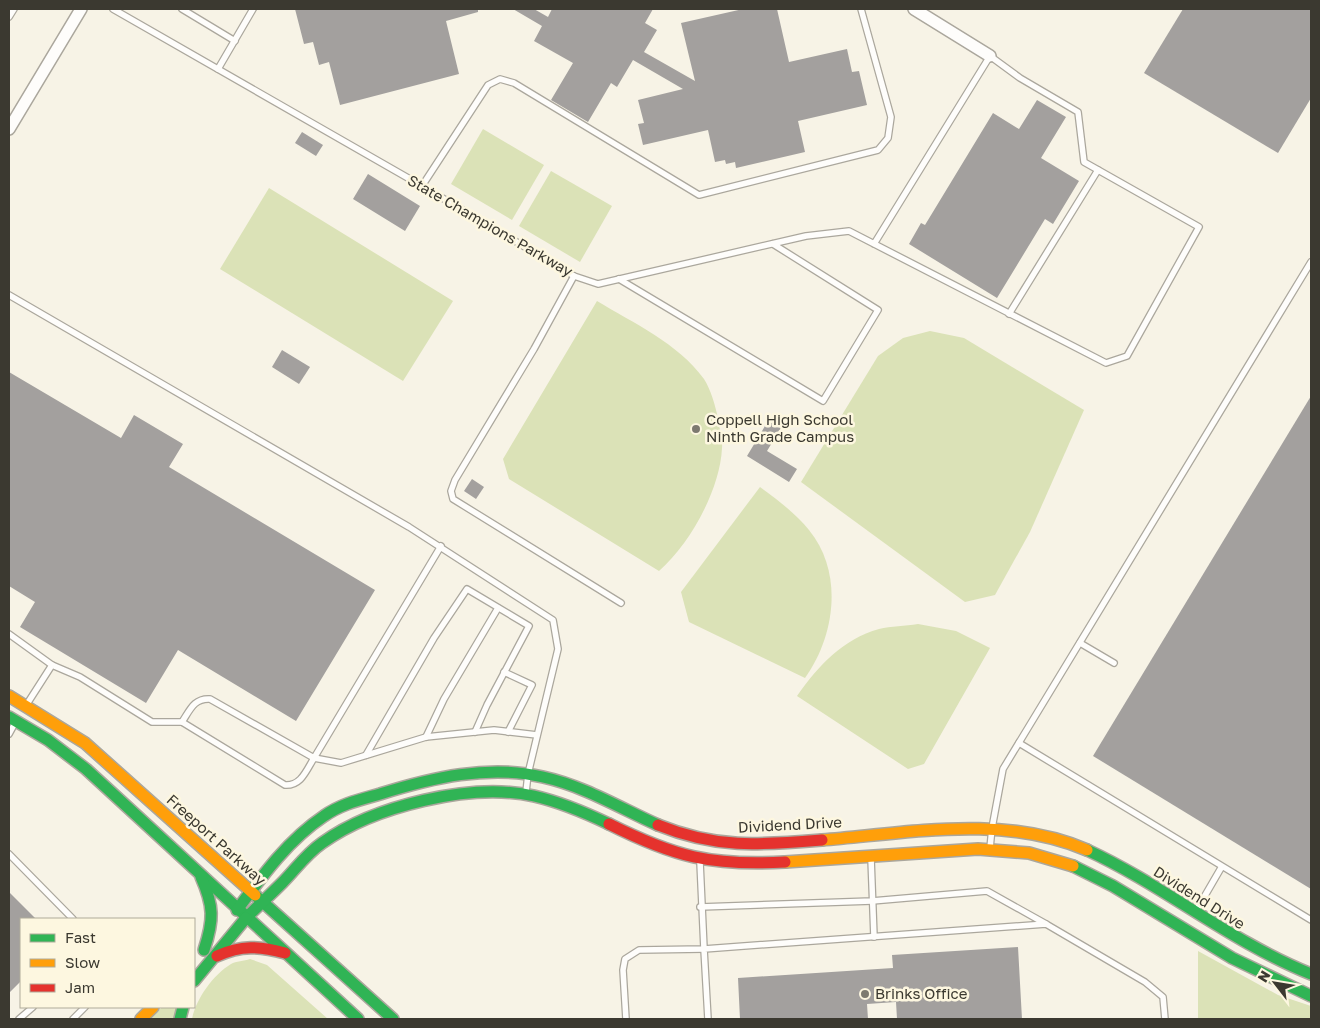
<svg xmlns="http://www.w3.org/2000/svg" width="1320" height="1028" viewBox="0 0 1320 1028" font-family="'Golos Text',sans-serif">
<rect width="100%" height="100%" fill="#f7f3e6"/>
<!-- green -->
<g fill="#dbe2b7">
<path d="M483,129l61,36 -32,55 -61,-36z"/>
<path d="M551,171l61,35 -32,56 -61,-36z"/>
<path d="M269,188l184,113 -50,80 -183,-112z"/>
<path d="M597,301c36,22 81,42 107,78 7,11 11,26 14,39 1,10 5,21 4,30 -2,42 -32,96 -63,123l-150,-92 -6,-20z"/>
<path d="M930,331l34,7 120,72 -54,122 -35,63 -30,7 -164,-120 77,-126 25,-18z"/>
<path d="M760,487c18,13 35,26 49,43 35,43 26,106 -4,148l-116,-56 -8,-30z"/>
<path d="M918,624l38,7 34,17 -66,116 -16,5 -111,-73c21,-30 46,-57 82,-67 12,-3 26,-3 39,-5z"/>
<path d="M1198,951l80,44 33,11v13h-113z"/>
<path d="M250,959l17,6 61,54h-136c4,-20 21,-44 39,-55 5,-3 13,-3 19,-5z"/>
<path d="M162,1007h16l-3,12h-24z"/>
</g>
<!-- building -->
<g fill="#a3a09e">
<path d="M295,9h183v3l-32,9 13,53 -119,31 -11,-43 -10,3 -6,-23 -9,2z"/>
<path d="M513,9h21l14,8 4,-8h101l-8,14 12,7 -13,22 51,29 -14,-58 62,-14h34l12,53 58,-13 5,23 7,-1 8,34 -69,16 7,31 -69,16 -1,-6 -9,2 -1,-4 -10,2 -7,-32 -65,15 -5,-21 6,-1 -6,-23 45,-11 -50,-29 -16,27 -6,-4 -23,39 -37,-22 22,-37 -39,-22 8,-15z"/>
<path d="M1183,9h128v89l-33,55 -134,-80z"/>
<path d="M1037,100l29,17 -25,41 38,23 -26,43 -8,-5 -48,79 -88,-54 12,-21 4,2 68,-112 26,16z"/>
<path d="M302,132l21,13 -7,11 -21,-13z"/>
<path d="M368,174l52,32 -15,25 -52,-32z"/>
<path d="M282,350l28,17 -11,17 -27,-17z"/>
<path d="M9,372l112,66 13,-23 49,29 -14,23 206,123 -79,131 -118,-71 -32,53 -126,-76 15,-25 -26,-16z"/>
<path d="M1311,396v493l-218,-133z"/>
<path d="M768,421l13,7 -14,23 30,18 -8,13 -42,-26z"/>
<path d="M472,479l12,8 -8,12 -12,-8z"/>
<path d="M9,892l27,27h-15v62l-12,12z"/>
<path d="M1018,947l4,72h-125l-1,-17 -29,2 1,15h-128l-2,-41 155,-10 -1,-13z"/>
</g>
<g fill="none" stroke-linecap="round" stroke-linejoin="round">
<!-- lane casing -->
<g stroke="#aba79d" stroke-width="8">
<g id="lane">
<path d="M113,9l309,177 152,90 24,8 208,-48 43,-5 257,132 21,-7 72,-129 -115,-65 -6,-50 -58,-34 -30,-22 -116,188"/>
<path d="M182,9l53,32"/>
<path d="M9,17l5,-8"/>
<path d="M218,69l35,-60"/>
<path d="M422,186l66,-101 12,-6 14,4 185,112 179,-45 10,-12 3,-21 -30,-108"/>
<path d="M574,276l-40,73 -79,131 -4,11 2,8 168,104"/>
<path d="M619,279l204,122 55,-91 -105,-66"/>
<path d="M9,295l400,232 144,93 5,29 -30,125 -2,18"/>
<path d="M1009,314l89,-144"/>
<path d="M9,634l43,31"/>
<path d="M1080,643l34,20"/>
<path d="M504,672l28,13 -24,47"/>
<path d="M27,704l25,-39 28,12 72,45h30l103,63c16,1 21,-14 29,-27l27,5 85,-26 68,-7 43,5"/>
<path d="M182,722c8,-12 12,-24 28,-23l104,59 127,-212"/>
<path d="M9,734l6,-11"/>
<path d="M426,737l18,-38 54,-91"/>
<path d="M1019,743l292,177"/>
<path d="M366,755l68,-117 33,-49 62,37 -42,79 -12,27"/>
<path d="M990,848l2,-20 11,-59 308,-507"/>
<path d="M9,854l64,65"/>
<path d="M871,858l3,79"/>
<path d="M700,907l172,-6 115,-10 59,33"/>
<path d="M1196,911l25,-43"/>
<path d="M19,1019l14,-12"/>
<path d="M73,1019l12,-12"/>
<path d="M626,1019l-3,-49 2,-11 14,-9 65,-1 -4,-87"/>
<path d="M708,1019l-4,-70 342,-25 99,58 18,15 2,22"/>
</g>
</g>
<!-- street casing -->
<g stroke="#aba79d" stroke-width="14">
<g id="street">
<path d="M914,9l76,47"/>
<path d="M9,129l72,-120"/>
</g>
</g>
<!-- fast casing -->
<g stroke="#aba79d" stroke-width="14">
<g id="fast">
<path d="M9,717l39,23 38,29 272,250"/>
<path d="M1087,850c78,36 144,92 224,124"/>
<path d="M1073,866l40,20 119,72 79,38"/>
<path d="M201,877c13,29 13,43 3,73"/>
<path d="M255,895l138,124"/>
<path d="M237,910c25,-34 51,-70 87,-94 17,-12 35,-16 56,-22 51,-16 109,-30 163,-17 41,9 77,31 115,48"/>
<path d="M246,918c12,-12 24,-23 36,-35 13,-13 24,-29 40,-40 52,-37 149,-61 212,-47 26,6 50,16 75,28"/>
<path d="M194,981l52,-63"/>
<path d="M180,1019l3,-12"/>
</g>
</g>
<!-- slow casing -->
<g stroke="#aba79d" stroke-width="14">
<g id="slow">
<path d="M9,696l76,47 170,152"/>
<path d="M822,840c87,-7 182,-26 265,10"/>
<path d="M785,862l193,-13 51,4 44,13"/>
<path d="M141,1019l12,-12"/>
</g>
</g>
<!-- jam casing -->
<g stroke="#aba79d" stroke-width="14">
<g id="jam">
<path d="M609,824c66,33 102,42 176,38"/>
<path d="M658,825c59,24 102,20 164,15"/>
<path d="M217,956c24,-11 43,-10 68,-3"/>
</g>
</g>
<!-- lane -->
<use href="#lane" stroke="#fefdfb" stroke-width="5.5"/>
<!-- street -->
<use href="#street" stroke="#fefdfb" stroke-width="11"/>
<!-- fast -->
<use href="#fast" stroke="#30b455" stroke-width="11"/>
<!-- slow -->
<use href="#slow" stroke="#ff9f0a" stroke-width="11"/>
<!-- jam -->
<use href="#jam" stroke="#e5322d" stroke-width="11"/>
</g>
<!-- markers -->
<g fill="#7d7a70" stroke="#fdf7e0" stroke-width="2">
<circle cx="696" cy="429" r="5"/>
<circle cx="865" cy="994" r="5"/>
</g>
<g text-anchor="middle" stroke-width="5" stroke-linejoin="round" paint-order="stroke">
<!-- street labels -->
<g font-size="15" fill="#3b3930" stroke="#fdf7e0">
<text transform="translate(490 226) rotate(30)" y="5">State Champions Parkway</text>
<text transform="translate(790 825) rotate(-3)" y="5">Dividend Drive</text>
<text transform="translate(216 840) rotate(42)" y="5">Freeport Parkway</text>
<text transform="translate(1199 898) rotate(32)" y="5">Dividend Drive</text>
</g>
<!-- poi labels -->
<g font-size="15" fill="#3b3930" stroke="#fdf7e0" text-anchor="start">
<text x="706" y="425">Coppell High School<tspan x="706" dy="17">Ninth Grade Campus</tspan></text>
<text x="875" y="999">Brinks Office</text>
</g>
</g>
<!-- border -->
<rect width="1320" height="1028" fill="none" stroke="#3b3930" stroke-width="20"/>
<!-- legend -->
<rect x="20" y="918" width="175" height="90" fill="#fdf7e0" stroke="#afab9a"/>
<rect x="30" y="934" width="25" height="8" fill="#30b455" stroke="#afab9a"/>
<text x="65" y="943" font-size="15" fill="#3b3930">Fast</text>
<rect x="30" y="959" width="25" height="8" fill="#ff9f0a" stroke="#afab9a"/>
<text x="65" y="968" font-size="15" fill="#3b3930">Slow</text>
<rect x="30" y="984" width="25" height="8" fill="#e5322d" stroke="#afab9a"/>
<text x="65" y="993" font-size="15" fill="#3b3930">Jam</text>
<!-- north arrow -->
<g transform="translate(1275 983) rotate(301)" stroke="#fdf7e0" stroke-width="4" paint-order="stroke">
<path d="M0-4L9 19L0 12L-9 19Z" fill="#3b3930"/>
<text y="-8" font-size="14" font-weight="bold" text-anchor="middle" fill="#3b3930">N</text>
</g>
</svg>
